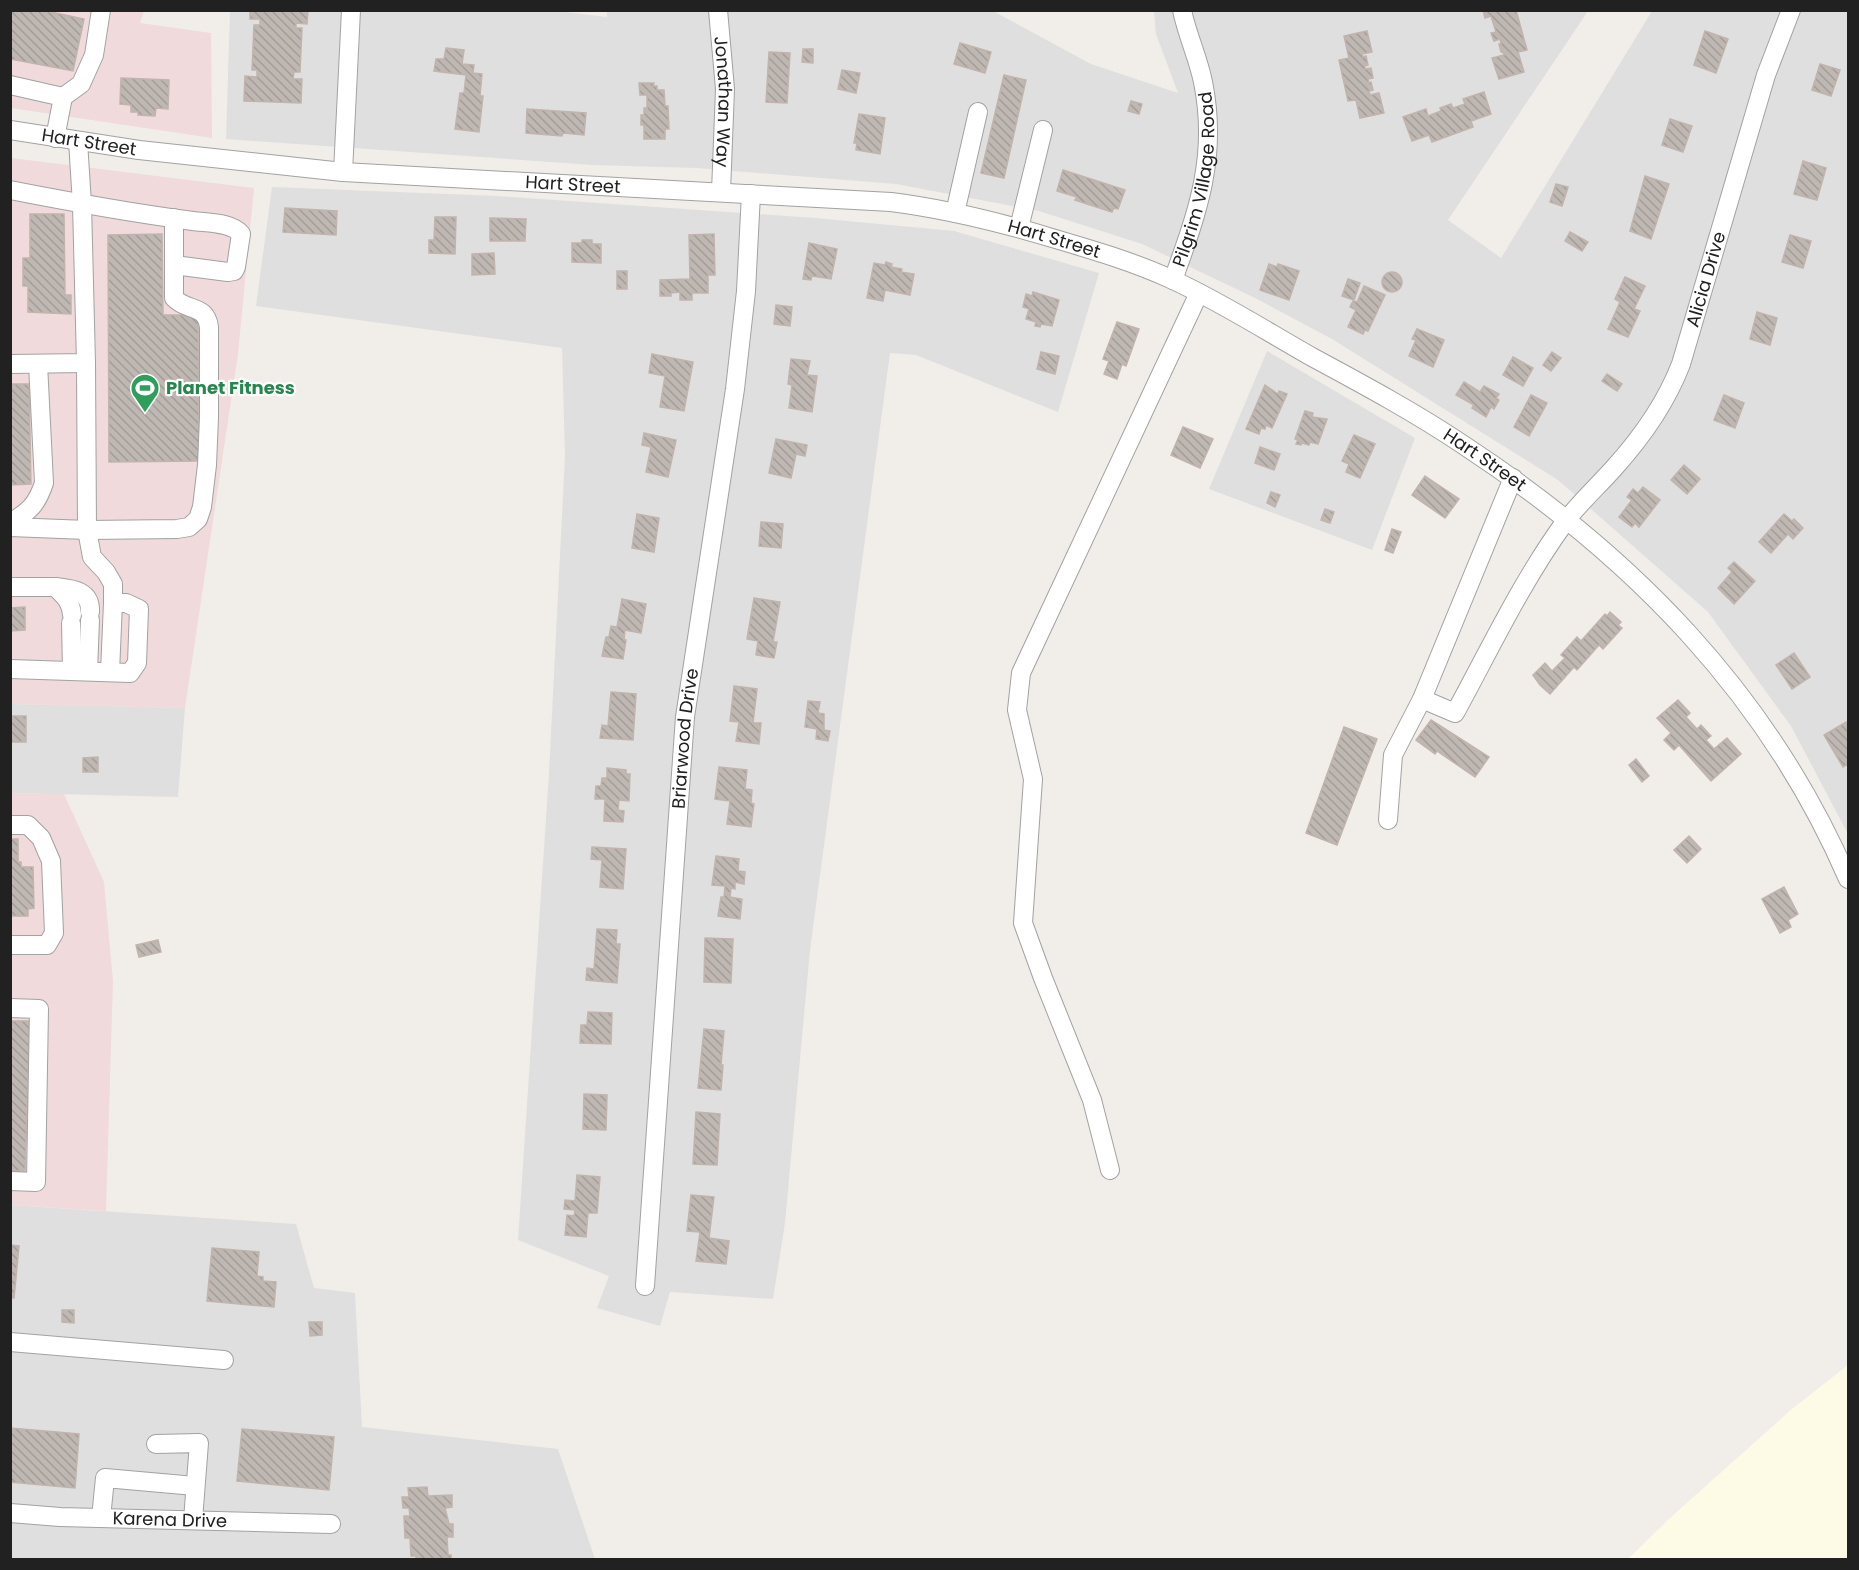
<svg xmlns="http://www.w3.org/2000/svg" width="1859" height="1570" viewBox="0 0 1859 1570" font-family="Poppins,sans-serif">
<defs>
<pattern id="building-back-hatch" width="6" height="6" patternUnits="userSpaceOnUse" patternTransform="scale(1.5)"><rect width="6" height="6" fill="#beb7b2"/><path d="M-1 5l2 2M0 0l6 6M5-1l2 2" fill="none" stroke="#a39d99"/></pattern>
</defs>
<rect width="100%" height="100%" fill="#f1eee9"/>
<!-- residential -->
<g fill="#dfdfdf">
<path d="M548,10l59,7v-7l386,1 98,53 87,29 -22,-59 -2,-23h434l-140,209 53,38 151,-247h196v823l-57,-108 -83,-114 -150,-132 -226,-141 -77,-41 -113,-54 -103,-33 -143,-27 -199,-16 -104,-3 -367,-26 4,-128z"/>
<path d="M272,187l225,9 318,22 139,13 145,42 -41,139 -142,-57 -26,-2 -80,597 -25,273 -12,76 -103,-7 -10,34 -63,-18 12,-32 -91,-36 31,-467 16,-317 -3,-108 -306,-42z"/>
<path d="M1267,351l148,87 -43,112 -163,-61z"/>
<path d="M11,704l174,4 -7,89 -167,-4z"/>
<path d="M10,1205l286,19 18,64 41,5 7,134 196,22 37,110h-584z"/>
</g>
<!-- commercial -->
<g fill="#f0dadb">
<path d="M10,11h134l-4,12 71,10 1,105 -201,-30z"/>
<path d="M11,158l243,30 -16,166 -53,354 -174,-4z"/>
<path d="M10,793l54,1 40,88 9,99 -7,230 -95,-6z"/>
</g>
<!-- education -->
<path fill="#fdfbe6" d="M1848,1365v194h-220l41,-40 123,-110z"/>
<!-- building -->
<g fill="url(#building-back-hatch)" stroke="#c2b4ac" stroke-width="1.5">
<path d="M10,10h32l42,9 -11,52 -63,-12z"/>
<path d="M250,10h58l-1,14 -11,-1v5h6l-2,44h-6l-1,7h9l-1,24 -57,-2 1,-25 12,1v-7h-5l2,-45h6v-6h-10z"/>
<path d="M1483,10h33l11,40 -9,2 6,20 -25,7 -7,-21 12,-3 -1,-3h-2l-2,-8h2l-1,-5 -6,2 -3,-8 5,-1 -5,-16 -6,2z"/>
<path d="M1367,31l5,21 -10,2 1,3 3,-1 2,9 -3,1v3l6,-1 2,10 -5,1 1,4 2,-1 2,8 -4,1 1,4 9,-2 5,20 -24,5 -4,-18 -8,1 -9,-41 10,-2 -5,-22z"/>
<path d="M1705,31l23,8 -12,34 -22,-8z"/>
<path d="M960,43l31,9 -6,21 -31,-9z"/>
<path d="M446,48l18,2 -2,14 12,1 -1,8 9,1 -2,22h3l-4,36 -24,-3 5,-36h4l2,-18 -32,-4 2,-12h8z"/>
<path d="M803,49h10v14l-11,-1z"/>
<path d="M769,52l21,1 -3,50 -21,-1z"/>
<path d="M1820,64l20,6 -9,26 -19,-6z"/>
<path d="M842,70l18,3 -4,20 -18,-4z"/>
<path d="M1004,75l22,5 -22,98 -23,-5z"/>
<path d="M121,78l48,2 -1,29 -12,-1 -1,8 -17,-1v-3h-7v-7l-11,-1z"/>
<path d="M639,83h15l-1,3h4v4h7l1,16h3l1,23h-4v10h-21v-14h-3v-10h3v-7h3v-13h-7z"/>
<path d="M1484,92l7,22 -20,7 2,6 -41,15 -3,-7 -17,6 -9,-24 23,-8 2,7 13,-5 -1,-3 11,-4 2,4 12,-4 -2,-5z"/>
<path d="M1131,101l11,3 -3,10 -11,-3z"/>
<path d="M527,109l59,4 -2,22 -21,-2 -1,3 -36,-3z"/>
<path d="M859,114l26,4 -5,36 -24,-4 1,-7h-3z"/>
<path d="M1670,119l22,7 -9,26 -21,-7z"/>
<path d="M1803,161l23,7 -9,32 -23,-6z"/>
<path d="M1063,170l62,20 -7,19 -4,-1 -2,4 -37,-12 2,-3 -20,-6z"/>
<path d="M1645,176l24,8 -18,55 -21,-8z"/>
<path d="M1556,184l12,3 -6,19 -12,-4z"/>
<path d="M285,208l52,3 -1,24 -53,-3z"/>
<path d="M30,214h34l1,81h6v19l-43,-2v-26h-5v-28h7z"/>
<path d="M435,217h21l-1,37 -26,-1v-13h5z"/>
<path d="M490,218l36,1 -1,22h-35z"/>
<path d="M1570,232l18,10 -6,9 -17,-10z"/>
<path d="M162,234l1,81h35l1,146 -90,1 -1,-227z"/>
<path d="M714,234l1,41h-7v18h-16v7h-12v-8l-9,1v3h-11v-16l30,-1 -1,-44z"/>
<path d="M1790,235l21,6 -8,27 -21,-6z"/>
<path d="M582,240h10v4h9v19l-29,-1v-19h10z"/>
<path d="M809,243l28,6 -6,30 -19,-3 -1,4 -8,-1z"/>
<path d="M494,253l1,21 -23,1v-21z"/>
<path d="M886,262l6,2 -1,3 11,2 -1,3 13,2 -4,21 -25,-5 -2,11 -16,-3 7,-35 11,2z"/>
<path d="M1269,264l8,3 1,-3 21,7 -10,29 -29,-10z"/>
<rect x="617" y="271" width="10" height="18"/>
<circle cx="1392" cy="282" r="10"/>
<path d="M1625,277l20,9 -11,23 6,2 -12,26 -20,-8 12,-27 -5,-3z"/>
<path d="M1348,279l12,4 -6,17 -12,-4z"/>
<path d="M1364,286l21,9 -17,36 -3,-1 -2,4 -15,-7 8,-17 -6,-3 3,-6 4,1z"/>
<path d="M1033,292l26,8 -7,26 -11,-2 -1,3 -5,-1 1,-4 -10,-3 3,-10 -6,-2 3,-13 6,2z"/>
<path d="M776,305l16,2 -2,19 -16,-2z"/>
<path d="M1757,312l20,6 -7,27 -20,-6z"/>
<path d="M1117,322l22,7 -13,37 -4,-2 -5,15 -13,-5 5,-13 -6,-2z"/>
<path d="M1417,329l27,11 -11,27 -24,-11 7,-16 -4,-1z"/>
<path d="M1041,352l18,4 -4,18 -18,-5z"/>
<path d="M1552,352l9,6 -10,13 -8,-6z"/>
<path d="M652,354l41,8 -9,49 -24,-4 5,-31 -16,-3z"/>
<path d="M1513,357l20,11 -10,18 -20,-11z"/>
<path d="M791,359l19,2 -3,14 10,1 -5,36 -23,-4 3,-23 -4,-1z"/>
<path d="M1607,374l15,10 -5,7 -15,-10z"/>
<path d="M1464,382l16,10 4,-6 15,8 -3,4 3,2 -5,9 -3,-2 -5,10 -14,-9 2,-3 -18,-10z"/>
<path d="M10,384h19l2,100 -21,1z"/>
<path d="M1265,385l13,9 1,-3 8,3 -15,34 -6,-3 -1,4 -4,-1 -2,6 -13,-5z"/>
<path d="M1531,395l16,8 -18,33 -15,-9z"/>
<path d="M1724,395l20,8 -9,25 -21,-8z"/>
<path d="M1305,411l8,2 -1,4 15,2 -9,25 -8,-2 -1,3 -7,-2 -1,2 -5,-1 2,-4 -3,-1z"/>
<path d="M1183,427l30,12 -13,29 -29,-13z"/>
<path d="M644,433l32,7 -8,37 -22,-5 5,-25 -9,-2z"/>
<path d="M1354,435l21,9 -15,34 -14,-6 3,-8 -7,-3z"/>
<path d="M776,439l31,6 -2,11 -9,-2 -5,24 -22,-5z"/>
<path d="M1260,447l20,7 -6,16 -19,-7z"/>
<path d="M1684,465l16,14 -13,15 -16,-14z"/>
<path d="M1425,476l34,23 -14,19 -33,-23z"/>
<path d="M1643,487l17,13 -21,27 -4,-4 -3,4 -13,-10 13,-17 -5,-3 6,-8 5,4z"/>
<path d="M1271,492l9,3 -5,12 -8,-4z"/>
<path d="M1325,509l9,3 -4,11 -9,-3z"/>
<path d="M637,514l22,4 -5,34 -22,-4z"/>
<path d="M1784,514l8,7 2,-2 9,9 -10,11 -5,-5 -17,19 -12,-11z"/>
<path d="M761,522l22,2 -2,24 -22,-2z"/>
<path d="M1392,529l9,3 -8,21 -8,-3z"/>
<path d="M1734,562l21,19 -21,23 -16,-16 14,-16 -4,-4z"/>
<path d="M754,598l26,4 -7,40h4l-3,16 -18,-3 2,-14 -11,-2z"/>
<path d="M622,599l24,5 -5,29 -16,-3 -1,10h2l-3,19 -21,-3 4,-19h3l2,-11 6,1z"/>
<path d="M25,607v23l-15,1v-23z"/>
<path d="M1610,612l11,10 -3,3 4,3 -19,21 -4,-4 -22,25 -3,-3 -24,27 -10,-9 -7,-10 12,-12 7,8 13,-13 -4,-3 16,-18 4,4 24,-27 2,2z"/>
<path d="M1794,653l16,24 -18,12 -16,-24z"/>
<path d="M734,686l23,3 -4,34h8l-2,21 -23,-3 3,-19 -9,-1z"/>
<path d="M611,692l25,2 -3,46 -33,-2 2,-13 6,1z"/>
<path d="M1678,700l12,13 -4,4 11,12 4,-4 10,11 -5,4 8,9 13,-11 14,16 -30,27 -32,-36 -5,5 -10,-10 7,-7 -14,-15z"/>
<path d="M808,701l12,1 -2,11 6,1v16l6,1 -2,10 -12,-2 1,-10 -12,-2z"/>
<rect x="10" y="716" width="16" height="26"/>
<path d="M1431,720l58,37 -14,20 -38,-26 -2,3 -19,-14z"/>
<path d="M1846,722l2,5v37l-5,3 -19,-32z"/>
<path d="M1344,727l33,12 -40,106 -31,-12z"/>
<path d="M98,757v15h-15v-14z"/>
<path d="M1636,759l13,17 -7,6 -13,-17z"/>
<path d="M719,767l28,3 -2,19 7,1 -1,13 3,1 -3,23 -24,-3 3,-23 -15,-2z"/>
<path d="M607,768l19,2v4h4l-1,27 -10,-1 -1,10 6,1 -1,11 -19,-1 1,-22h-10l1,-13h5l1,-8h5z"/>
<path d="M1689,836l12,13 -14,14 -13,-13z"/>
<path d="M10,839h8v23h3v5h12l1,41 -6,1v7h-18z"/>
<path d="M592,847l34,2 -3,40 -23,-2 2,-27 -11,-1z"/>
<path d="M716,856l23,3 -1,12 7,1 -1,12 -9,-2v7l-4,-1 -1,9 12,2 -2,20 -22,-3 3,-19h3l1,-11 -13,-1z"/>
<path d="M1784,887l14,27 -10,6 3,7 -11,6 -18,-34z"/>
<path d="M597,929l20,1 -1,14h4l-3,39 -31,-3 1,-12 7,1z"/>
<path d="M705,938l28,1 -2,44 -27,-1z"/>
<path d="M158,940l3,12 -22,5 -3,-12z"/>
<path d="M588,1012l24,1 -1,31 -31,-1 1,-18h6z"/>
<path d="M10,1021h20l-5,150h-15z"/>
<path d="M704,1029l20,2 -3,34h2l-2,25 -23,-2z"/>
<path d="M584,1094l23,1 -1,35 -23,-1z"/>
<path d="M696,1112l24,2 -3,51 -24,-1z"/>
<path d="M577,1175l23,2 -3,36h-9l-2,24 -21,-2 2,-20 7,1 1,-6 -11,-1 1,-9 10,1z"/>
<path d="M691,1195l23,2 -5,41 20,3 -3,23 -30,-3 4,-29 -13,-1z"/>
<path d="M10,1245l9,1 -5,52 -4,-1z"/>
<path d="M212,1248l47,4 -2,24 6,1v4l13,1 -2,25 -67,-6z"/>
<path d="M62,1310h12v13l-12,-1z"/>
<path d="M309,1322h13v13l-12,1z"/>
<path d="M10,1428l69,6 -4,54 -65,-6z"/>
<path d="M242,1429l92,8 -5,53 -92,-9z"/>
<path d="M427,1487l1,9 24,-1v12l-7,1 4,16h4v13h-6l1,18h3v5h-35v-4h-5l-1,-18h-5l-1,-22h6l-1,-8h-6l-1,-11h7l-1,-9z"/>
</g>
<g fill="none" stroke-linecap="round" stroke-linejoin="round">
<!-- minor casing -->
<g stroke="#a2a2a2" stroke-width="20">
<g id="minor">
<path id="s1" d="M718,10l7,79 -4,103"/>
<path d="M10,85l53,12 -8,41"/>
<path d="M63,97l18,-13 13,-29 7,-45"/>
<path id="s2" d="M10,130l129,20 204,22 548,30c55,7 108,20 161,36 41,12 82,24 121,42 48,22 93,51 139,77 52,28 104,56 153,89 167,110 303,248 383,433"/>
<path d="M343,172l8,-162"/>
<path d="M10,190c61,12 122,23 183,31 14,2 39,1 48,13l-5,33 -2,4 -6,1 -54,-7"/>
<path d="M955,213l23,-101"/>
<path d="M1019,228l24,-98"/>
<path id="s3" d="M1173,280c25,-69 45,-124 30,-198 -5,-25 -16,-47 -21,-72"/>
<path d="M10,364l76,-1 -4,-159 -4,-63"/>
<path d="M10,523c20,-12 27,-19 34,-40l-6,-119"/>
<path d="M10,527l77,3 90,-1 12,-2 9,-8 4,-12 5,-42 2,-48v-90c-3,-23 -22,-15 -35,-29v-80"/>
<path d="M10,587h45c10,9 16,15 17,28"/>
<path d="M55,587c17,2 36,3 35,25"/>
<path d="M71,623l1,48"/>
<path d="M10,669l120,4 7,-10 2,-54 -13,-6h-13v-19l-7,-12 -14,-15 -5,-27 -1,-167"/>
<path d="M88,671l2,-51"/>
<path d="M110,672l3,-69"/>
<path id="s4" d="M1422,699l33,14c35,-64 67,-132 110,-191 14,-19 33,-36 49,-54 28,-31 52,-65 67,-104l85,-289 25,-65"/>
<path d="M1388,820l5,-65 29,-56 91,-221"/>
<path d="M10,825h18l13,13 10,23 3,72 -7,12h-37"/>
<path d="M10,1008l29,1 -3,173 -26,-1"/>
<path d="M1110,1170l-18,-70 -49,-122 -20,-55 10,-144 -16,-69 4,-37 178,-380"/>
<path id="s5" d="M645,1286l40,-569 50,-328 11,-98 5,-97"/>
<path d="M10,1342l214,18"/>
<path d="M156,1444l43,-1 -6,77"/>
<path id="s6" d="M10,1513l50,4 271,7"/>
<path d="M101,1518l4,-40 90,8"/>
</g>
</g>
<!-- minor -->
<use href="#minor" stroke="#fff" stroke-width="18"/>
</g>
<!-- icons -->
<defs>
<g id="stadium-pin" transform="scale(1.5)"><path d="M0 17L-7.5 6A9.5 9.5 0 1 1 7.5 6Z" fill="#2e9e5b" stroke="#fff"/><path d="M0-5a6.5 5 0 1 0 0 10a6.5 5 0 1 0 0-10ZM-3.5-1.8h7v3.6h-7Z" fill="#fff"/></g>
</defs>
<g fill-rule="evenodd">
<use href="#stadium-pin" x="145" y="388"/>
</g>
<g text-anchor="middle" stroke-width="4.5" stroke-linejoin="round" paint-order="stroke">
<!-- street labels -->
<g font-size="18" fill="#212121" stroke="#fff">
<text dy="6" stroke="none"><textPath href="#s1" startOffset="92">Jonathan Way</textPath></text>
<text dy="6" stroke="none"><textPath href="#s2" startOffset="80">Hart Street</textPath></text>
<text dy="6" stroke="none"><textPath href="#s3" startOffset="104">Pilgrim Village Road</textPath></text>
<text dy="6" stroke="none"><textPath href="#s2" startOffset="566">Hart Street</textPath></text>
<text dy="6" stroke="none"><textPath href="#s2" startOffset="1052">Hart Street</textPath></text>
<text dy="6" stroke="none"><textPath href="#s4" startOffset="542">Alicia Drive</textPath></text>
<text dy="6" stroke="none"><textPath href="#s2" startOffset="1538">Hart Street</textPath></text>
<text dy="6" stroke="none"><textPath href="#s5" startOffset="549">Briarwood Drive</textPath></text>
<text dy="6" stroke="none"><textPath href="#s6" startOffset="160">Karena Drive</textPath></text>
</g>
<!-- leisure labels -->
<g font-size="18" font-weight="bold" fill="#27864d" stroke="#fff" text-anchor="start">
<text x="166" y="394">Planet Fitness</text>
</g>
</g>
<!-- border -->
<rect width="1859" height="1570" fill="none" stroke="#212121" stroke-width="24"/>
</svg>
